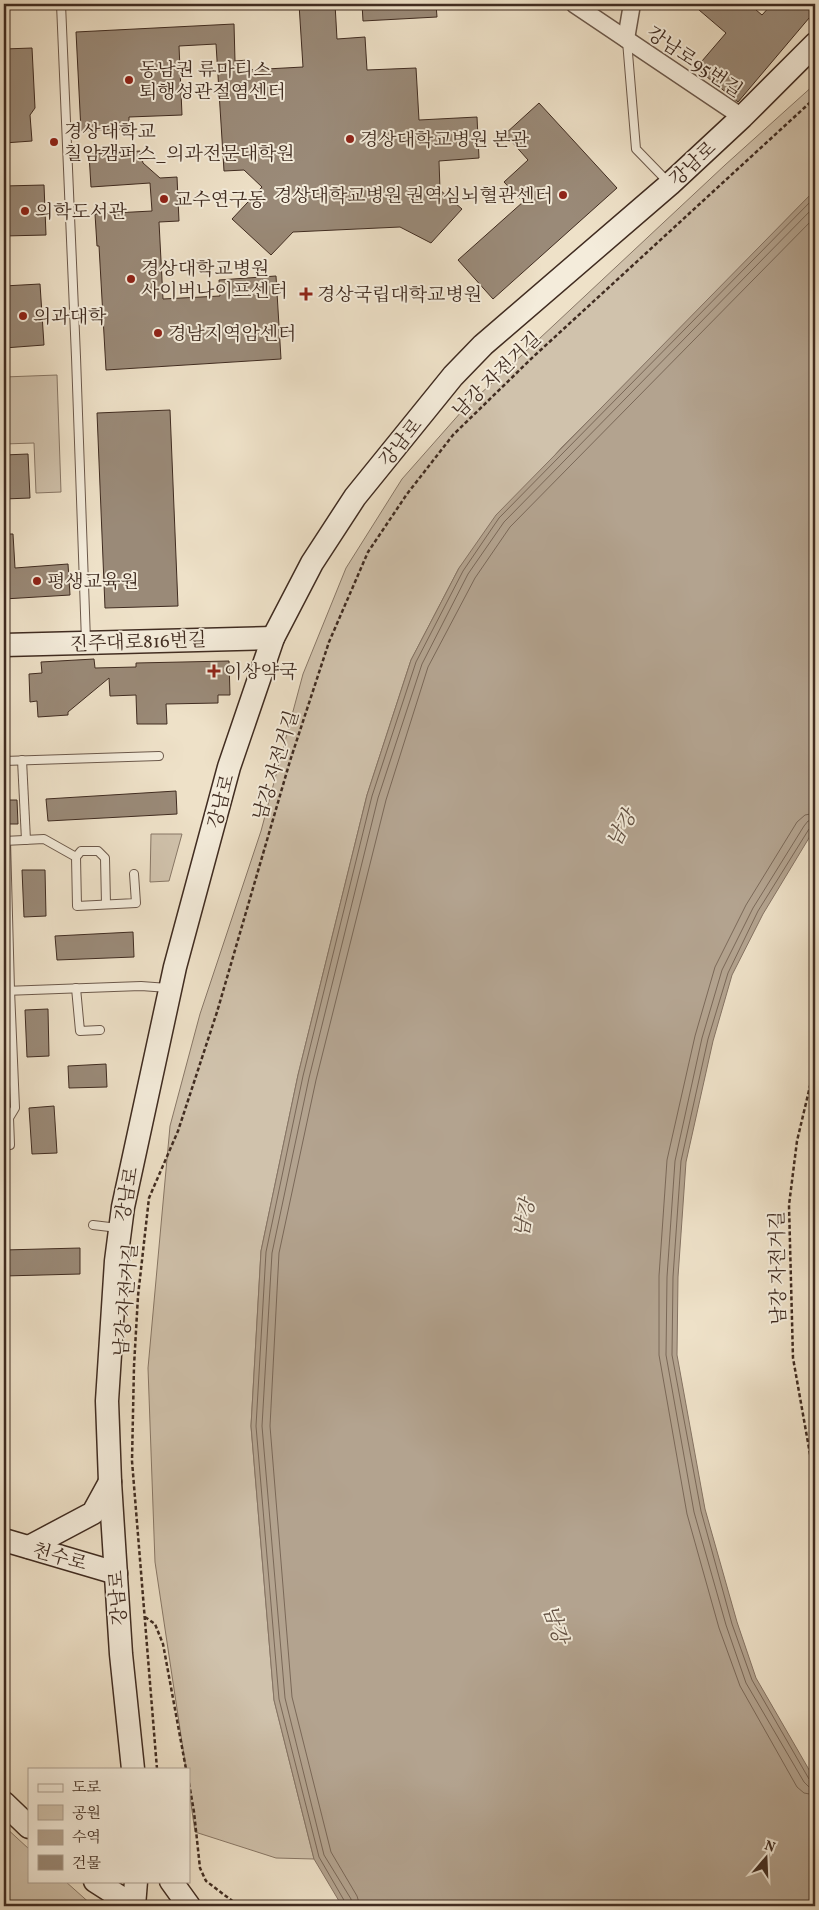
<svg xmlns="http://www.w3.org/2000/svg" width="819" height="1910" viewBox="0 0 819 1910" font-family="Vollkorn,'Noto Serif KR',serif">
<rect width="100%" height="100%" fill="#eee1c8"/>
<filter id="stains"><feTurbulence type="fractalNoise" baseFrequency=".004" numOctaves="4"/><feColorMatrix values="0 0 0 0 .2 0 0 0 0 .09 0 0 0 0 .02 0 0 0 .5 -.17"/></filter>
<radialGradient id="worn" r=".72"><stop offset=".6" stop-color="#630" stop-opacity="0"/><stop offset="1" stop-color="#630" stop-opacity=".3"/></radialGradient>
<!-- green -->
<g fill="#d0c2ac" stroke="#876">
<path d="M815,84v106l-129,133 -125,125 -102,120 -48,92 -44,135 -69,280 -37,176 -10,175 23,274 40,159 -38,-1 -81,-26 -6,-42v-21h-3l-31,-207 -7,-194 22,-242 30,-112 61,-183 42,-157 43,-106 56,-89 60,-68 263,-246z"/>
<path d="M57,375l4,117 -25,1 -2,-50 -30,1v-67z"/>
<path d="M151,834h31l-13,47 -19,1z"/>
<path d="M4,1826l25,23v32h36l28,25h-89z"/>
</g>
<!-- water -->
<path fill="#b3a38f" stroke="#857363" d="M815,190v638l-52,86 -31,61 -19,66 -27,121 -8,115 -1,78 28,154 32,113 19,56 59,102v126h-473l-28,-47 -40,-159 -23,-274 10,-175 37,-176 69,-280 44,-135 48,-92 37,-53z"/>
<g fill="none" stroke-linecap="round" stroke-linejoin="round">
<!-- shore -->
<g stroke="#7a6858" stroke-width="1">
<path d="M815,813l-10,2 -8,7 -51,83 -31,62 -20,69 -28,124 -8,116v79l28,159 32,114 21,58 57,101 7,6 11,2"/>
<path d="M815,820l-7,1 -4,5 -51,82 -31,62 -20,68 -27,123 -8,116 -1,78 28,157 32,113 20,58 58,99 5,5 6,1"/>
<path d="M815,826l-6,3 -51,82 -30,62 -20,66 -27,122 -8,116 -1,78 29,156 31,113 20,56 57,99 6,3"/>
<path d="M346,1906l-1,-4 -26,-45 -40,-158 -23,-273 10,-174 37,-176 69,-280 44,-134 47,-91 36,-53 316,-321"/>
<path d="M352,1906l-1,-7 -27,-44 -39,-157 -23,-272 10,-173 37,-175 69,-280 44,-134 46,-90 36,-52 311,-316"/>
<path d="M360,1906l-3,-10 -26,-44 -39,-155 -22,-271 9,-173 37,-173 70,-280 42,-133 47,-89 35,-51 305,-310"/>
</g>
</g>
<!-- building -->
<g fill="#9a8a78" stroke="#402c21">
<path d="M299,4h36l2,35 28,-2 2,33 49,-2 3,52 58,-3 2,41 -40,3 1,29 22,19 -31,34 -31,-16 -107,5 -22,23 -39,-36 30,-32 -18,-17 -20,1 -8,-127 -37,2 3,69 -53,2v12l-48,2 -5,-99 158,-8 1,37 13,-1v10l55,-3z"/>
<path d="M362,4h74l1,13 -74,4z"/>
<path d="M692,4h57l13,11 10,-11h38l5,4v3l-77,91 -42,-34 30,-35z"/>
<path d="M32,48l3,60 -5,7 2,26 -28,2v-94z"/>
<path d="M539,103l78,85 -124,111 -35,-39 65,-58 -19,-20 24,-22 -23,-26z"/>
<path d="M140,151l3,12 17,15 17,-1 2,44 -20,1 4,77 57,-3 -1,-16 57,-4 5,83 -175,11 -7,-124h-2l-2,-32 57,-3 -2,-28 -59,4 -2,-33z"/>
<path d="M44,185l2,50 -42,1v-50z"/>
<path d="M40,284l4,61 -40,3v-62z"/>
<path d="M170,410l8,196 -73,2 -8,-195z"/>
<path d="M28,454l2,44 -26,1v-44z"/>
<path d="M4,534h9l2,34 53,-4 2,31 -66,4z"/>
<path d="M94,659l1,9 41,-1v-4l93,-2 1,34h-12v8l-52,1 1,20h-30l-1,-29 -26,1 -1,-18 -41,34v3l-30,2 -1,-16 -7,1 -1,-28 13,-1 -1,-11z"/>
<path d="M176,791l1,23 -129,7 -2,-22z"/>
<path d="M4,800h13l1,24h-14z"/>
<path d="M22,870h23l1,46 -22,1z"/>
<path d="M133,932l1,25 -77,3 -2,-24z"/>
<path d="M48,1009l1,47 -22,1 -2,-47z"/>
<path d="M106,1064l1,23 -38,1 -1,-22z"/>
<path d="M54,1106l3,47 -25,1 -3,-46z"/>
<path d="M80,1248v26l-76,2v-26z"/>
</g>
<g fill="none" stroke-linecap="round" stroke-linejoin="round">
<!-- lane casing -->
<g stroke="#6c594b" stroke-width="10">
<g id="lane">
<path d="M61,4l15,353 10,284"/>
<path d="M627,41l9,108 33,34"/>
<path d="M22,760l4,80"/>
<path d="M4,761l155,-5"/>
<path d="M4,841l40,-2 32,18 1,49 59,-3 -2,-29"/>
<path d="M76,857l5,-6h17l7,7 1,46"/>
<path d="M76,988l4,43 20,-1"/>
<path d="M4,991l137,-5 27,2"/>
<path d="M4,1146l6,-1 -1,-27 6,-10 -5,-118 -4,-149"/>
<path d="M93,1225l25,3"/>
</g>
</g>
<!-- street casing -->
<g stroke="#6c594b" stroke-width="19">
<g id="street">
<path d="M574,4l168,113"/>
<path d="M626,39l6,-35"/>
</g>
</g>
<!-- secondary casing -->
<g stroke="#402c21" stroke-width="25">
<g id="secondary">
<path d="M4,645l269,-7"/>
<path d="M4,1540l112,33"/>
<path d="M29,1547l64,-34 17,-31"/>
<path d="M133,1769l-12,-115 -11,-172 -3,-81 9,-140 7,-54 52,-240 54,-200 44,-129 39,-75 43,-66 98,-121 30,-31 187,-161 72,-67 73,-73"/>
<path d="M4,1803l25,24"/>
<path d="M95,1881l39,25"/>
<path d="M171,1881l18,25"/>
<path d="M134,1906l2,-25"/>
</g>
</g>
<!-- path -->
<g stroke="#402c21" stroke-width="2.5" stroke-dasharray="4 2.5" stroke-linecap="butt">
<path d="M815,1065l-18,76 -8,64 4,153 17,96 5,17"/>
<path d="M145,1617l10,7 8,20 23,125"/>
<path d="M157,1769l-25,-308 2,-95 4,-70 11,-98 29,-67 39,-119 73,-251 39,-119 39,-90 39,-58 46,-59 80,-78 282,-259"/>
<path d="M189,1783l5,29 6,56 6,13 33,25"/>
</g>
<!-- lane -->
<use href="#lane" stroke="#f4ecdb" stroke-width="8"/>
<!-- street -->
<use href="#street" stroke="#f4ecdb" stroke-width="16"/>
<!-- secondary -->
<use href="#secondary" stroke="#f4ecdb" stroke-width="22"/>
</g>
<!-- markers -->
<g fill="#8f2418" stroke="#f4ecdb" stroke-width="2">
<circle cx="129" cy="80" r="5"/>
<circle cx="350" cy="139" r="5"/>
<circle cx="54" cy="142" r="5"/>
<circle cx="563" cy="195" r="5"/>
<circle cx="164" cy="199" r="5"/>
<circle cx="25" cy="211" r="5"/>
<circle cx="131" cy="279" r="5"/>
<path d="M303.5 286.5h5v5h5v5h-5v5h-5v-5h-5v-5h5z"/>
<circle cx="23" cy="316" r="5"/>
<circle cx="158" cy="333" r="5"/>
<circle cx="37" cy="581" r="5"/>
<path d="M211.5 663.5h5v5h5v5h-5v5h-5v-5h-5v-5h5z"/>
</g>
<g text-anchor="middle" stroke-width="4" stroke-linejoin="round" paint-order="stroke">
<!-- street labels -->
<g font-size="19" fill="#402c21" stroke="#f4ecdb">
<text transform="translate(695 61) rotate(34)" y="7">강남로95번길</text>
<text transform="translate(692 163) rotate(-43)" y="7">강남로</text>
<text transform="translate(496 374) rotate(-44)" y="7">남강 자전거길</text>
<text transform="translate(400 442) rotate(-51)" y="7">강남로</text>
<text transform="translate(138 641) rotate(-2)" y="7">진주대로816번길</text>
<text transform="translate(275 765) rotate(-73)" y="7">남강 자전거길</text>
<text transform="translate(220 801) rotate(-75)" y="7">강남로</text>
<text transform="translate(126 1194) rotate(-80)" y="7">강남로</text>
<text transform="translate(777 1268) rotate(-91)" y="7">남강 자전거길</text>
<text transform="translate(125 1300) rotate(-85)" y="7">남강 자전거길</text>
<text transform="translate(60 1556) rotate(16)" y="7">천수로</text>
<text transform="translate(117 1598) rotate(-94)" y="7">강남로</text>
</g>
<!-- poi labels -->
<g font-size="19" fill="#402c21" stroke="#f4ecdb" text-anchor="start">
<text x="139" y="76">동남권 류마티스<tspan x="139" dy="22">퇴행성관절염센터</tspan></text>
<text x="64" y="138">경상대학교<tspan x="64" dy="22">칠암캠퍼스_의과전문대학원</tspan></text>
<text x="360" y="146">경상대학교병원 본관</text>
<text x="553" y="202" text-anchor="end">경상대학교병원 권역심뇌혈관센터</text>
<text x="174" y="206">교수연구동</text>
<text x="35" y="218">의학도서관</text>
<text x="141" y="275">경상대학교병원<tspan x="141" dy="22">사이버나이프센터</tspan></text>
<text x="317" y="301">경상국립대학교병원</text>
<text x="33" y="323">의과대학</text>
<text x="168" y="340">경남지역암센터</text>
<text x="47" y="588">평생교육원</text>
<text x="224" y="678">이상약국</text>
</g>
<!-- water labels -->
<g font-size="20" font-style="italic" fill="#625042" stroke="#f4ecdb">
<text transform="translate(621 828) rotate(-61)" y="7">남강</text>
<text transform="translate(524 1218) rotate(-79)" y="7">남강</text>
<text transform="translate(556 1624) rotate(72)" y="7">남강</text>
</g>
</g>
<!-- margin -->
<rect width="819" height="1910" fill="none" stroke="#eee1c8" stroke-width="20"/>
<rect x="5" y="5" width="809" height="1900" fill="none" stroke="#402c21" stroke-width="2.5"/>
<rect x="10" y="10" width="799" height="1890" fill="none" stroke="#402c21"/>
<!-- legend -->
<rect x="28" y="1768" width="162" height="115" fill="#f4ecdb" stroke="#ac9f91"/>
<rect x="38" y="1784" width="25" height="8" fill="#f4ecdb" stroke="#ac9f91"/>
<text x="72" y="1792" font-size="15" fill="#402c21">도로</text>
<rect x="38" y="1805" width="25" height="15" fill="#d0c2ac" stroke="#ac9f91"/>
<text x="72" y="1818" font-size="15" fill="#402c21">공원</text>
<rect x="38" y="1830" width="25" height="15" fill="#b3a38f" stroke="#ac9f91"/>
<text x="72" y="1842" font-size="15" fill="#402c21">수역</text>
<rect x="38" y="1855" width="25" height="15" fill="#9a8a78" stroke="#ac9f91"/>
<text x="72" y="1868" font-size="15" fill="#402c21">건물</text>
<!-- north arrow -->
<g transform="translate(766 1858) rotate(19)" stroke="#f4ecdb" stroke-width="4" paint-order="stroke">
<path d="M0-4L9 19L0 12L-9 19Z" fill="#402c21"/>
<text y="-8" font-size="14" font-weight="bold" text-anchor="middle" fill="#402c21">N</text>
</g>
<rect width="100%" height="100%" filter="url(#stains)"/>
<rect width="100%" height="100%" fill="url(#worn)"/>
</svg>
